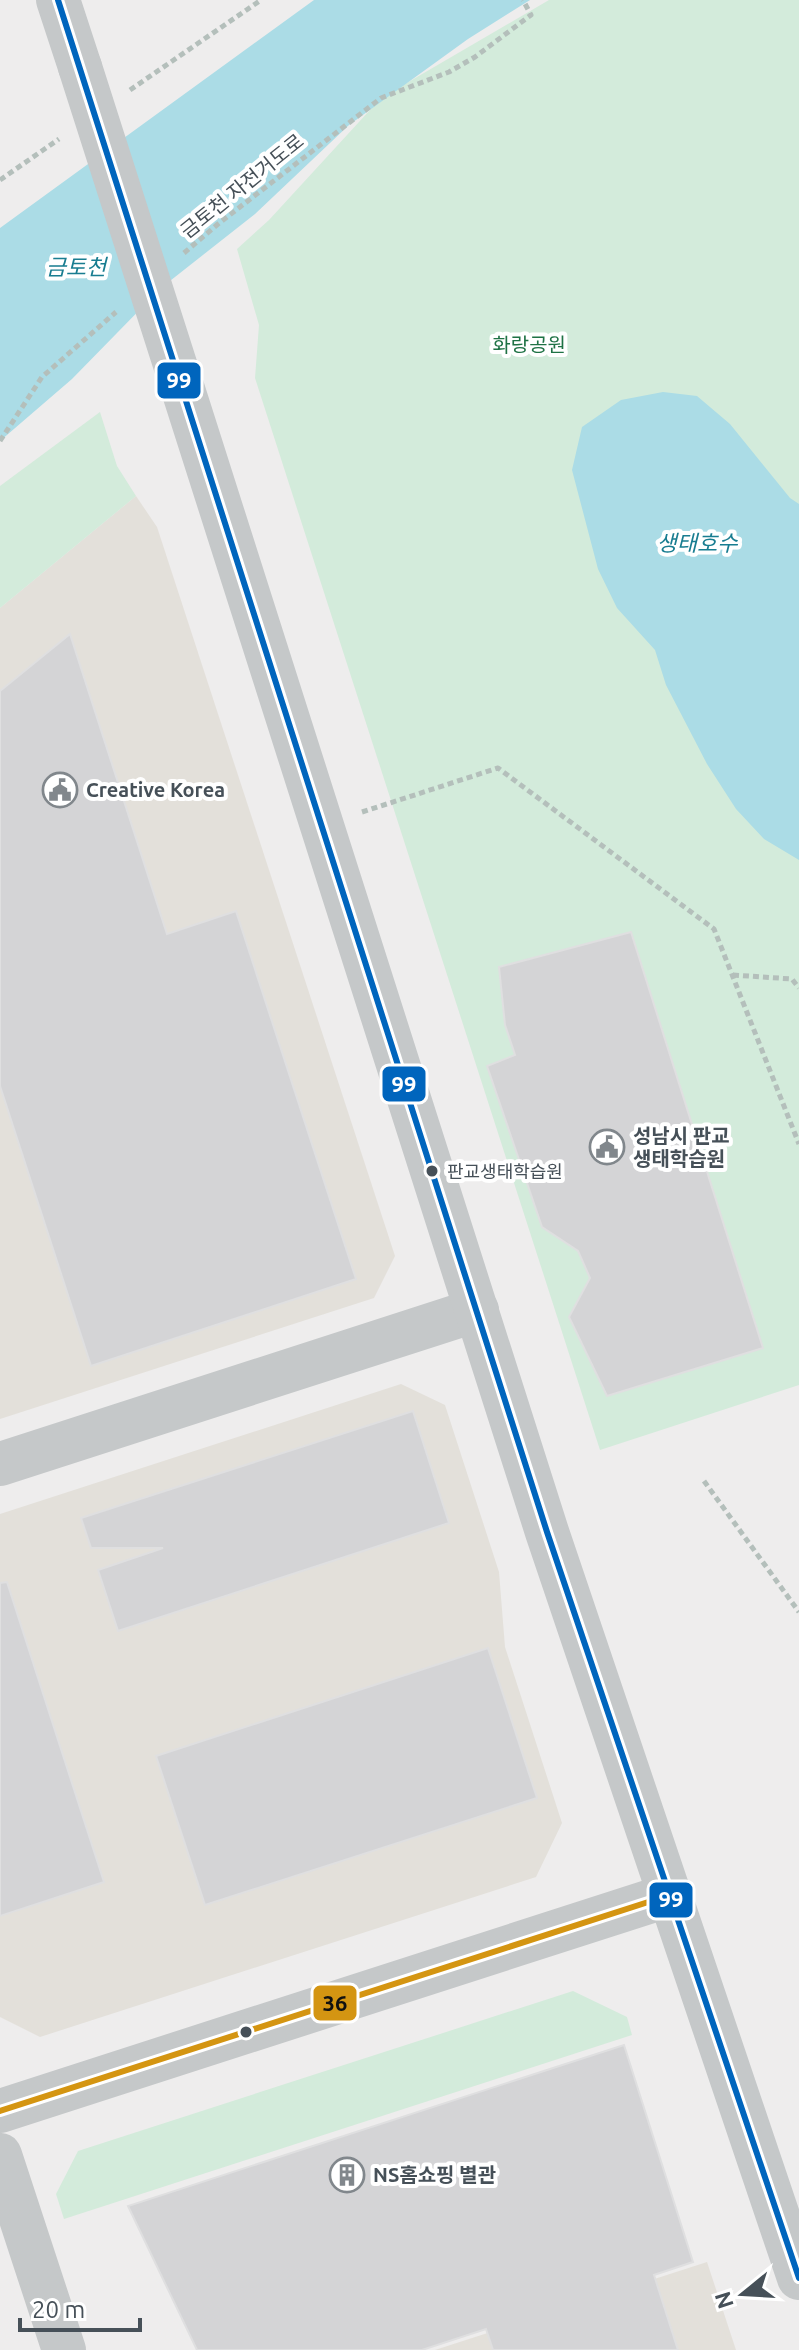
<svg xmlns="http://www.w3.org/2000/svg" width="799" height="2350" viewBox="0 0 799 2350" font-family="Ubuntu,'Noto Sans KR',sans-serif">
<rect width="100%" height="100%" fill="#eeeded"/>
<!-- commercial -->
<g fill="#e3e0da">
<path d="M136,496l21,31 238,729 -21,42 -374,121v-811z"/>
<path d="M401,1384l44,21 54,167 6,75 57,176 -26,54 -496,160 -40,-20v-503z"/>
<path d="M707,2262l29,88h-301z"/>
</g>
<!-- green -->
<g fill="#d3ebdb">
<path d="M549,0h250v1385l-199,65 -345,-1072 4,-53 -22,-76 32,-29 112,-122z"/>
<path d="M100,412l17,54 19,30 -136,112v-122z"/>
<path d="M573,1991l54,26 5,18 -568,184 -8,-25 22,-43z"/>
</g>
<!-- water -->
<g fill="#abdce6">
<path d="M314,0h216l-62,39 -119,86 -94,89 -94,74 -89,91 -72,62v-213z"/>
<path d="M663,392l34,4 33,28 60,74 9,6v356l-35,-21 -28,-30 -29,-45 -41,-79 -11,-35 -38,-42 -19,-39 -26,-99 10,-43 39,-27z"/>
</g>
<!-- building -->
<g fill="#d4d4d6" stroke="#dfdfe0" stroke-width="2">
<path d="M70,634l97,300 69,-23 120,368 -265,87 -91,-280v-395z"/>
<path d="M631,932l132,416 -156,48 -38,-79 21,-39 -12,-27 -36,-24 -55,-161 28,-11 -10,-30 -6,-58z"/>
<path d="M413,1411l36,112 -331,108 -20,-61 65,-22h-72l-10,-30z"/>
<path d="M7,1582l97,300 -104,34v-333z"/>
<path d="M488,1648l49,150 -332,107 -49,-149z"/>
<path d="M624,2045l69,217 -39,13 24,75h-185l-7,-21 -64,21h-225l-69,-144z"/>
</g>
<g fill="none" stroke-linecap="round" stroke-linejoin="round">
<!-- path -->
<g stroke="#b4bfbb" stroke-width="5" stroke-dasharray="6 4" stroke-linecap="butt">
<path d="M130,90l131,-90"/>
<path d="M0,180l59,-41"/>
<path d="M184,253l34,-29 163,-126 68,-26 26,-15 56,-42 -8,-15"/>
<path d="M0,441l42,-64 74,-65"/>
<path d="M362,812l136,-44 216,161 85,215"/>
<path d="M733,975l59,4 7,9"/>
<path d="M704,1481l95,131"/>
</g>
<!-- minor -->
<g stroke="#c5c8c9" stroke-width="44">
<path d="M0,1464l477,-154"/>
<path d="M0,2155l64,195"/>
</g>
<!-- tertiary -->
<g stroke="#c5c8c9" stroke-width="44">
<path d="M58,0l22,67"/>
<path d="M180,380l367,1152 252,746"/>
<path d="M0,2111l670,-216"/>
</g>
<!-- tertiary-bridge -->
<path stroke="#c5c8c9" stroke-width="44" d="M80,67l100,313"/>
<!-- bus-1 casing -->
<g stroke="#fff" stroke-width="12">
<path id="bus-1" d="M58,0l489,1532 252,746"/>
</g>
<!-- bus-2 casing -->
<g stroke="#fff" stroke-width="12">
<path id="bus-2" d="M0,2111l670,-216"/>
</g>
<!-- bus-1 -->
<use href="#bus-1" stroke="#0065bd" stroke-width="6"/>
<!-- bus-2 -->
<use href="#bus-2" stroke="#d49512" stroke-width="6"/>
</g>
<!-- icons -->
<defs>
<g id="civic-ring" transform="scale(1.8)"><circle r="9.5" fill="#fff" stroke="#81878c" stroke-width="1.5"/><path d="M-.6-6.5H3V-4.5H.6V-3L4-1V1h2V6H-6V1h2V-1L-.6-3ZM-1.2 2.5V6h2.4V2.5Z" fill="#81878c"/></g>
<g id="building-ring" transform="scale(1.8)"><circle r="9.5" fill="#fff" stroke="#81878c" stroke-width="1.5"/><path d="M-4-6H4V6H1V3H-1V6H-4ZM-2.5-4.3h1.7v1.8h-1.7ZM.8-4.3h1.7v1.8H.8ZM-2.5-1h1.7V.8h-1.7ZM.8-1h1.7V.8H.8Z" fill="#81878c"/></g>
</defs>
<g fill-rule="evenodd">
<use href="#civic-ring" x="60" y="790"/>
<use href="#civic-ring" x="607" y="1147"/>
<use href="#building-ring" x="347" y="2175"/>
</g>
<!-- markers -->
<g fill="#465058" stroke="#fff" stroke-width="3">
<circle cx="432" cy="1171" r="7"/>
<circle cx="246" cy="2032" r="7"/>
</g>
<g text-anchor="middle" stroke-width="8" stroke-linejoin="round" paint-order="stroke">
<!-- bus labels -->
<g font-size="18" fill="#465058" stroke="#fff" text-anchor="start">
<text x="447" y="1178">판교생태학습원</text>
</g>
<!-- street labels -->
<g font-size="20" fill="#465058" stroke="#fff">
<text transform="translate(242 186) rotate(-39)" y="7">금토천 자전거도로</text>
</g>
<!-- park labels -->
<g font-size="20" fill="#1f7245" stroke="#fff">
<text x="529" y="352">화랑공원</text>
</g>
<!-- poi labels -->
<g font-size="20" font-weight="bold" fill="#465058" stroke="#fff" text-anchor="start">
<text x="86" y="797">Creative Korea</text>
<text x="633" y="1143">성남시 판교<tspan x="633" dy="23">생태학습원</tspan></text>
<text x="373" y="2182">NS홈쇼핑 별관</text>
</g>
<!-- water labels -->
<g font-size="22" font-style="italic" fill="#197d91" stroke="#fff">
<text x="76" y="275">금토천</text>
<text x="697" y="551">생태호수</text>
</g>
</g>
<g stroke="#fff" stroke-width="3">
<rect x="156" y="361" width="46" height="39" rx="8" fill="#0065bd"/>
<rect x="381" y="1065" width="46" height="38" rx="8" fill="#0065bd"/>
<rect x="648" y="1881" width="46" height="38" rx="8" fill="#0065bd"/>
<rect x="312" y="1984" width="46" height="38" rx="8" fill="#d49512"/>
</g>
<g font-size="22" text-anchor="middle" font-weight="bold" fill="#fff">
<text x="179" y="388">99</text>
<text x="404" y="1092">99</text>
<text x="671" y="1907">99</text>
</g>
<g font-size="22" text-anchor="middle" font-weight="bold" fill="#111">
<text x="335" y="2011">36</text>
</g>
<!-- north arrow -->
<g transform="translate(743 2294) rotate(252)" stroke="#ffffff" stroke-width="6" paint-order="stroke">
<path d="M0-6L14 30L0 20L-14 30Z" fill="#465058"/>
<text y="-12" font-size="22" font-weight="bold" text-anchor="middle" fill="#465058">N</text>
</g>
<!-- scale -->
<path d="M20 2318v12h120v-12" fill="none" stroke="#465058" stroke-width="4"/>
<text x="32" y="2318" font-size="24" fill="#465058" stroke="#ffffff" stroke-width="6" paint-order="stroke">20 m</text>
</svg>
